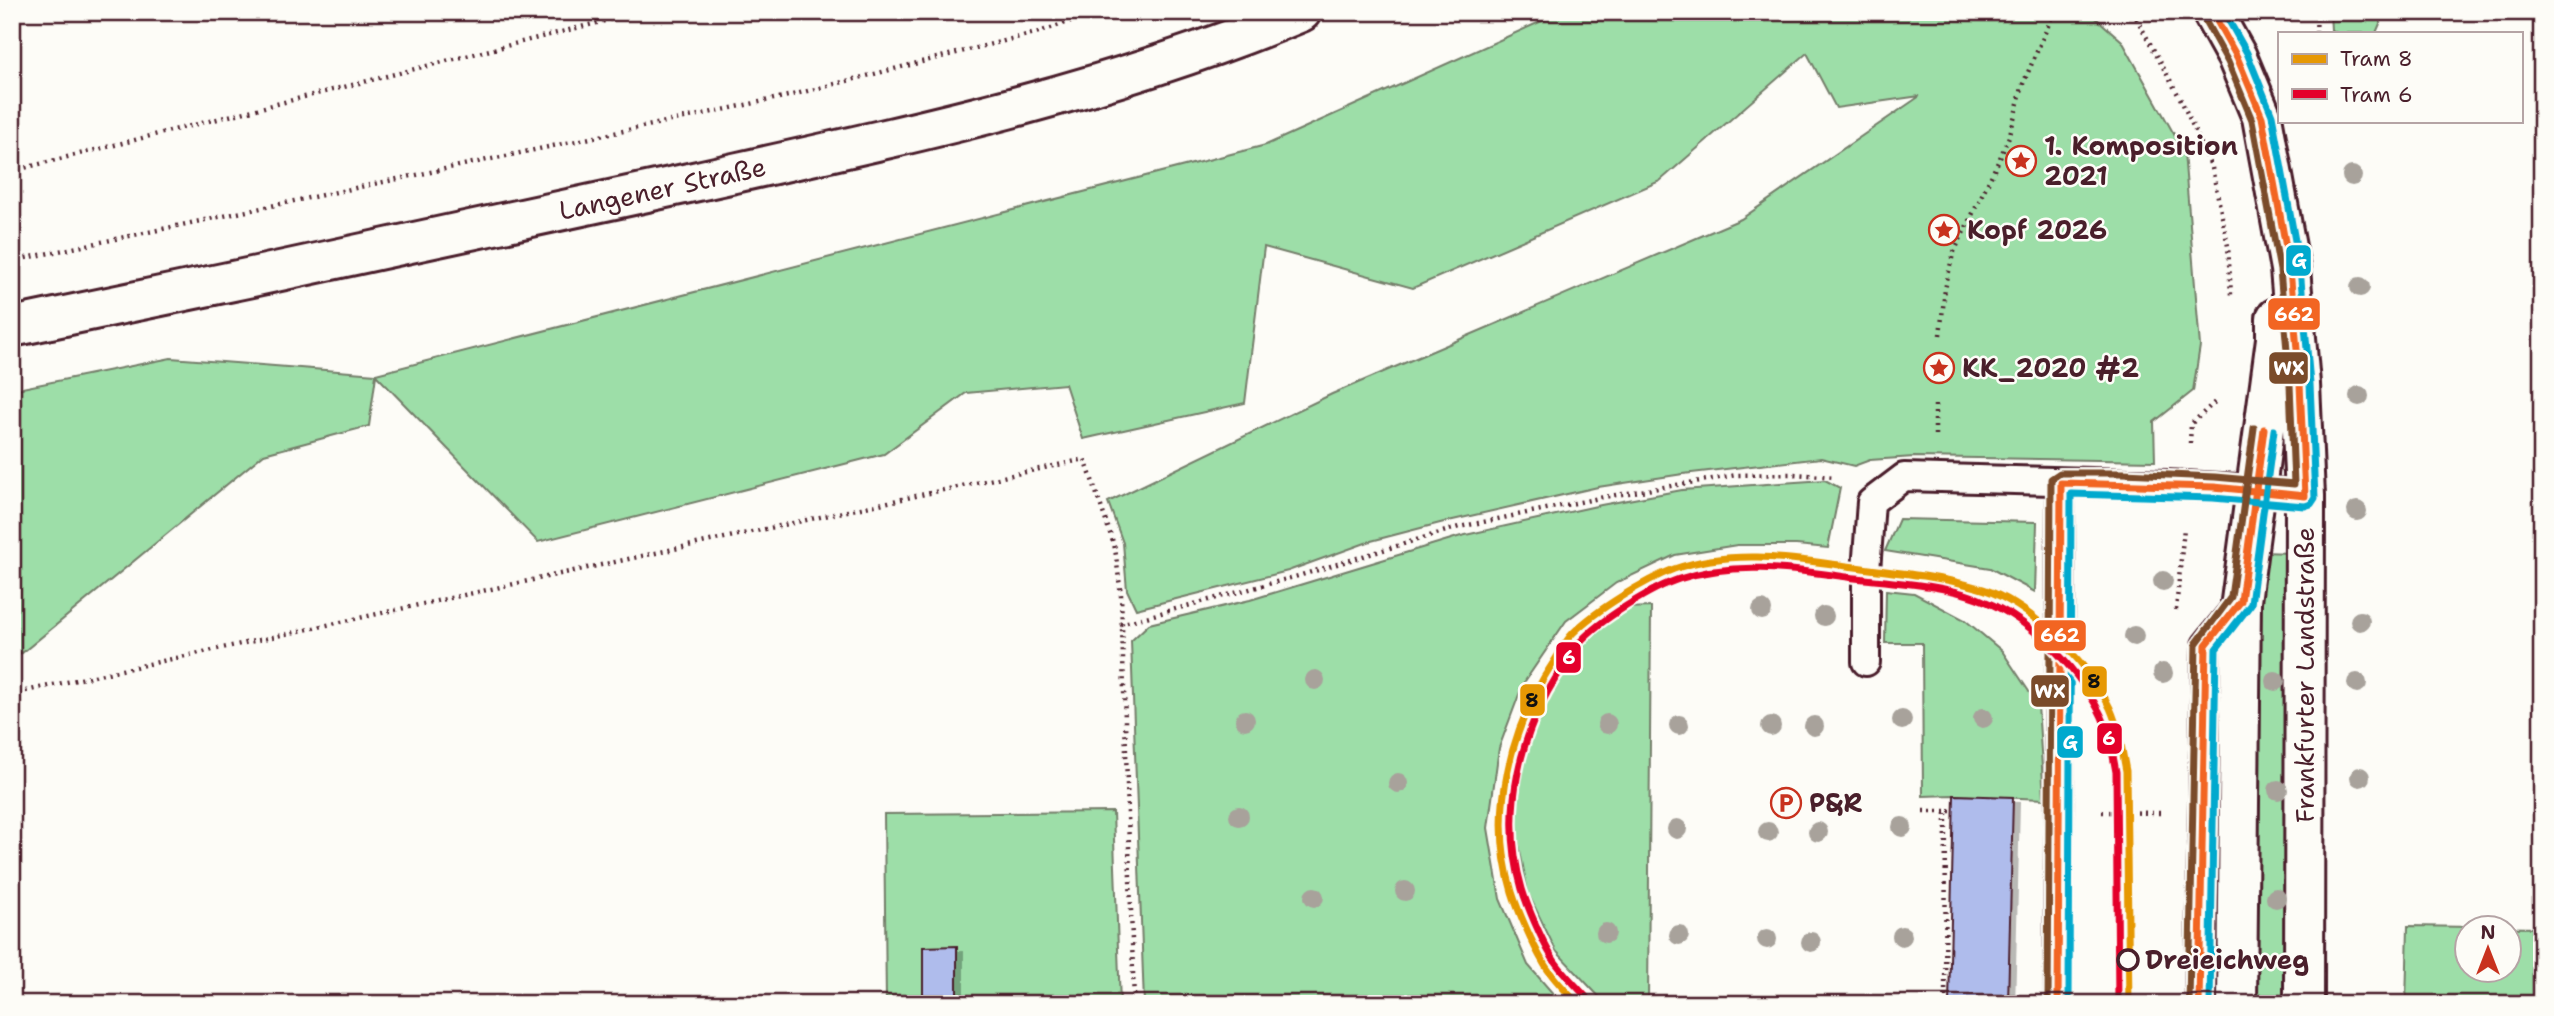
<svg xmlns="http://www.w3.org/2000/svg" width="2554" height="1016" viewBox="0 0 2554 1016" font-family="'Shantell Sans',sans-serif">
<defs>
<filter id="shadow"><feDropShadow dx="6" dy="6" stdDeviation="0" flood-color="#0004"/></filter>
</defs>
<rect width="100%" height="100%" fill="#fdfcf7"/>
<filter id="ink" filterUnits="userSpaceOnUse"><feTurbulence type="fractalNoise" baseFrequency=".0143" numOctaves="2"/><feDisplacementMap in="SourceGraphic" scale="14" xChannelSelector="R" yChannelSelector="G"/><feConvolveMatrix kernelMatrix="1 2 1 2 8 2 1 2 1" color-interpolation-filters="sRGB"/></filter>
<g filter="url(#ink)">
<!-- green -->
<g fill="#9ddea8" stroke="#747e6a" stroke-width="2" fill-rule="evenodd">
<path d="M1562,12h527l33,29 62,111 16,194 -7,45 -39,31 1,39 -241,-4 -44,3 -16,6 -33,-8 -138,16 -85,13 -154,35 -73,19 -83,30 -152,38 -9,-19 -4,-47 -15,-41 224,-108 409,-175 179,-123 -84,12 -29,-55 -147,128 -247,107 -149,-41 -19,156 -162,36 -18,-55 -99,9 -82,61 -346,88 -162,-167 -7,51 -105,28 -242,199 -10,2v-265l159,-32 205,16 890,-229z"/>
<path d="M2330,12h55l-9,21h-39l-6,-3z"/>
<path d="M1825,480l15,8 -12,60 -32,-3h-59l-62,10 -59,28 -50,38 -43,63 -24,64 -11,80 12,71 28,66 34,39h-418l-13,-363 18,-17 101,-24 211,-64 140,-31 81,-15z"/>
<path d="M1899,519l138,3 -2,70 -45,-24 -105,-17z"/>
<path d="M2261,552l31,1 -5,451h-31z"/>
<path d="M1886,590l28,3 51,27 37,31 36,54 6,94 -90,-4 -31,1 -1,-153h-37z"/>
<path d="M1651,607l-3,397h-42l-50,-53 -28,-58 -13,-69 10,-68 23,-63 35,-51 42,-34z"/>
<path d="M1113,812l7,192h-234l-2,-190z"/>
<path d="M2408,926l134,2v76h-136zM2466,928h42v42h-42z"/>
</g>
<!-- building -->
<g fill="#afbcec" stroke="#4a1f2b" stroke-width="2" filter="url(#shadow)">
<path d="M1954,795l59,2 -5,207h-59z"/>
<path d="M957,946v57h-34v-56z"/>
</g>
<g fill="none" stroke-linecap="round" stroke-linejoin="round">
<!-- service casing -->
<g stroke="#4a1f2b" stroke-width="32">
<g id="service">
<path d="M1866,662v-91l5,-69 33,-25 264,7 88,5 49,7"/>
<path d="M2058,1004l3,-521"/>
<path d="M2199,1004l7,-359 35,-44"/>
</g>
</g>
<!-- tertiary casing -->
<g stroke="#4a1f2b" stroke-width="44">
<g id="tertiary">
<path d="M2212,12l25,45 25,60 28,152 10,115 5,112 -1,508"/>
<path d="M2237,1004l4,-403 35,-262v-21"/>
</g>
</g>
<!-- primary casing -->
<g stroke="#4a1f2b" stroke-width="44">
<g id="primary">
<path id="s1" d="M12,327c229,-47 458,-96 686,-146 203,-45 410,-88 603,-169"/>
</g>
</g>
<!-- path -->
<g stroke="#4a1f2b" stroke-width="4.5" stroke-dasharray="2 5" stroke-linecap="butt">
<path d="M2133,12l48,88 31,68 16,78 3,49"/>
<path d="M2316,33l1,-21"/>
<path d="M12,171l628,-159"/>
<path d="M12,261l776,-165 251,-64 59,-20"/>
<path d="M1940,335l5,-46 8,-35 47,-96 10,-24 13,-50 31,-72"/>
<path d="M1935,435v-35"/>
<path d="M2190,443l1,-19 26,-24"/>
<path d="M2176,610l8,-82"/>
<path d="M1120,624l178,-48 161,-49 145,-30 133,-22 57,-1 41,3"/>
<path d="M12,694l1073,-235 30,89 6,47 13,409"/>
<path d="M1923,811h23"/>
<path d="M2102,812l58,1"/>
<path d="M1945,1004l1,-193h7"/>
</g>
<!-- service -->
<use href="#service" stroke="#fdfcf7" stroke-width="26"/>
<!-- tertiary -->
<use href="#tertiary" stroke="#fdfcf7" stroke-width="38"/>
<!-- primary -->
<use href="#primary" stroke="#fdfcf7" stroke-width="38"/>
<!-- bus-1 casing -->
<g stroke="#fdfcf7" stroke-width="12">
<g id="bus-1">
<path d="M2058,1004l3,-521 153,4 91,9 -5,-112 -10,-115 -28,-152 -25,-60 -25,-45"/>
<path d="M2199,1004l7,-359 35,-44 23,-172"/>
</g>
</g>
<!-- bus-2 casing -->
<g stroke="#fdfcf7" stroke-width="12">
<g id="bus-2">
<path d="M2069,1004l2,-510 142,4 92,8 6,-2 4,-6 -5,-114 -10,-116 -28,-153 -25,-62 -23,-41"/>
<path d="M2210,1004l6,-355 35,-45 23,-174"/>
</g>
</g>
<!-- bus-3 casing -->
<g stroke="#fdfcf7" stroke-width="12">
<g id="bus-3">
<path d="M2048,1004l3,-525 9,-6h63l92,4 79,7 -4,-99 -10,-115 -28,-150 -24,-58 -25,-45"/>
<path d="M2189,1004l7,-360 35,-47 23,-169"/>
</g>
</g>
<!-- bus-1 -->
<use href="#bus-1" stroke="#f26522" stroke-width="7"/>
<!-- bus-2 -->
<use href="#bus-2" stroke="#00a9ce" stroke-width="7"/>
<!-- bus-3 -->
<use href="#bus-3" stroke="#7a4b2a" stroke-width="7"/>
<!-- tram-1 casing -->
<g stroke="#fdfcf7" stroke-width="12">
<path id="tram-1" d="M1578,1004c-12,-13 -27,-27 -35,-42 -10,-17 -25,-51 -31,-70 -24,-79 -2,-166 43,-232 6,-9 11,-20 18,-27 23,-23 72,-53 101,-64 56,-20 115,-11 173,-3 43,6 87,9 129,21 51,13 112,74 134,121 9,20 12,42 16,63l3,233"/>
</g>
<!-- tram-2 casing -->
<g stroke="#fdfcf7" stroke-width="12">
<path id="tram-2" d="M1586,997c-11,-13 -26,-26 -34,-40 -10,-16 -25,-51 -30,-68 -22,-76 -3,-158 41,-222 5,-8 11,-19 18,-26 19,-21 71,-53 98,-62 55,-18 111,-10 168,-2 41,5 92,7 130,21 51,19 97,65 122,113 10,18 13,40 17,61l2,232"/>
</g>
<!-- tram-1 -->
<use href="#tram-1" stroke="#e69804" stroke-width="7"/>
<!-- tram-2 -->
<use href="#tram-2" stroke="#e4002b" stroke-width="7"/>
</g>
<!-- trees -->
<g fill="#a8a29b">
<circle cx="2352" cy="176" r="10"/>
<circle cx="2360" cy="287" r="10"/>
<circle cx="2359" cy="396" r="10"/>
<circle cx="2357" cy="511" r="10"/>
<circle cx="2163" cy="581" r="10"/>
<circle cx="1762" cy="610" r="10"/>
<circle cx="1824" cy="616" r="10"/>
<circle cx="2360" cy="621" r="10"/>
<circle cx="2134" cy="636" r="10"/>
<circle cx="2163" cy="673" r="10"/>
<circle cx="1315" cy="680" r="10"/>
<circle cx="2275" cy="681" r="10"/>
<circle cx="2357" cy="683" r="10"/>
<circle cx="1983" cy="718" r="10"/>
<circle cx="1245" cy="720" r="10"/>
<circle cx="1902" cy="720" r="10"/>
<circle cx="1607" cy="724" r="10"/>
<circle cx="1679" cy="725" r="10"/>
<circle cx="1771" cy="726" r="10"/>
<circle cx="1814" cy="726" r="10"/>
<circle cx="2360" cy="777" r="10"/>
<circle cx="1398" cy="783" r="10"/>
<circle cx="2278" cy="790" r="10"/>
<circle cx="1239" cy="816" r="10"/>
<circle cx="1902" cy="827" r="10"/>
<circle cx="1677" cy="829" r="10"/>
<circle cx="1768" cy="832" r="10"/>
<circle cx="1818" cy="832" r="10"/>
<circle cx="1405" cy="891" r="10"/>
<circle cx="1314" cy="897" r="10"/>
<circle cx="2276" cy="898" r="10"/>
<circle cx="1606" cy="933" r="10"/>
<circle cx="1679" cy="935" r="10"/>
<circle cx="1902" cy="936" r="10"/>
<circle cx="1767" cy="939" r="10"/>
<circle cx="1811" cy="942" r="10"/>
</g>
</g>
<!-- icons -->
<defs>
<g id="sight-ring" transform="scale(1.575)"><circle r="9.5" fill="#fdfcf7" stroke="#c8321e" stroke-width="1.5"/><path d="M0-6L1.8-2.2L6-1.7L2.9 1.2L3.7 5.4L0 3.3L-3.7 5.4L-2.9 1.2L-6-1.7L-1.8-2.2Z" fill="#c8321e"/></g>
<g id="parking-ring" transform="scale(1.575)"><circle r="9.5" fill="#fdfcf7" stroke="#c8321e" stroke-width="1.5"/><path d="M-3.5-5.5H1a3.5 3.5 0 0 1 0 7H-1V5.5H-3.5ZM-1-3.4V-.6H.8a1.4 1.4 0 0 0 0-2.8Z" fill="#c8321e"/></g>
</defs>
<g fill-rule="evenodd">
<use href="#sight-ring" x="2021" y="161"/>
<use href="#sight-ring" x="1944" y="230"/>
<use href="#sight-ring" x="1939" y="368"/>
<use href="#parking-ring" x="1786" y="803"/>
</g>
<!-- markers -->
<circle fill="#fdfcf7" stroke="#4a1f2b" stroke-width="3.5" cx="2128" cy="960" r="10"/>
<g text-anchor="middle" stroke-width="5" stroke-linejoin="round" paint-order="stroke">
<!-- poi labels -->
<g font-size="26" font-weight="bold" fill="#4a1f2b" stroke="#fdfcf7" text-anchor="start">
<text x="2044" y="155">1. Komposition<tspan x="2044" dy="30">2021</tspan></text>
<text x="1967" y="239">Kopf 2026</text>
<text x="1962" y="377">KK_2020 #2</text>
<text x="1809" y="812">P&amp;R</text>
</g>
<!-- street labels -->
<g font-size="26" fill="#4a1f2b" stroke="#fdfcf7">
<text dy="9" stroke="none"><textPath href="#s1" startOffset="665">Langener Straße</textPath></text>
<text transform="translate(2305 675) rotate(-90)" y="9">Frankfurter Landstraße</text>
</g>
<!-- stop labels -->
<g font-size="26" font-weight="bold" fill="#4a1f2b" stroke="#fdfcf7" text-anchor="start">
<text x="2145" y="969">Dreieichweg</text>
</g>
</g>
<g stroke="#fdfcf7" stroke-width="2.5">
<rect x="2285" y="244" width="27" height="33" rx="7" fill="#00a9ce"/>
<rect x="2267" y="297" width="54" height="34" rx="7" fill="#f26522"/>
<rect x="2268" y="351" width="41" height="34" rx="7" fill="#7a4b2a"/>
<rect x="2033" y="619" width="54" height="33" rx="7" fill="#f26522"/>
<rect x="1555" y="641" width="27" height="33" rx="7" fill="#e4002b"/>
<rect x="2081" y="665" width="27" height="33" rx="7" fill="#e69804"/>
<rect x="2030" y="674" width="40" height="34" rx="7" fill="#7a4b2a"/>
<rect x="1519" y="683" width="27" height="34" rx="7" fill="#e69804"/>
<rect x="2096" y="722" width="27" height="33" rx="7" fill="#e4002b"/>
<rect x="2056" y="725" width="28" height="34" rx="7" fill="#00a9ce"/>
</g>
<g font-size="19" text-anchor="middle" font-weight="bold" fill="#fff">
<text x="2299" y="267">G</text>
<text x="2294" y="321">662</text>
<text x="2289" y="375">WX</text>
<text x="2060" y="642">662</text>
<text x="1569" y="664">6</text>
<text x="2050" y="698">WX</text>
<text x="2109" y="745">6</text>
<text x="2070" y="749">G</text>
</g>
<g font-size="19" text-anchor="middle" font-weight="bold" fill="#111">
<text x="2094" y="688">8</text>
<text x="1532" y="707">8</text>
</g>
<!-- margin -->
<rect width="2554" height="1016" fill="none" stroke="#fdfcf7" stroke-width="42"/>
<rect x="21" y="21" width="2512" height="974" fill="none" stroke="#4a1f2b" stroke-width="2.5" filter="url(#ink)"/>
<!-- legend -->
<rect x="2278" y="32" width="245" height="91" fill="#fdfcf7" stroke="#b5a4a5" stroke-width="2"/>
<rect x="2292" y="54" width="35" height="10" fill="#e69804" stroke="#b5a4a5" stroke-width="2"/>
<text x="2340" y="66" font-size="21" fill="#4a1f2b">Tram 8</text>
<rect x="2292" y="89" width="35" height="10" fill="#e4002b" stroke="#b5a4a5" stroke-width="2"/>
<text x="2340" y="102" font-size="21" fill="#4a1f2b">Tram 6</text>
<!-- north arrow -->
<g transform="translate(2488 949)"><circle r="33" fill="#fdfcf7" stroke="#b5a4a5" stroke-width="2"/>
<path d="M0-5L12 26L0 18L-12 26Z" fill="#c8321e"/>
<text y="-10" font-size="19" font-weight="bold" text-anchor="middle" fill="#4a1f2b">N</text>
</g>
</svg>
